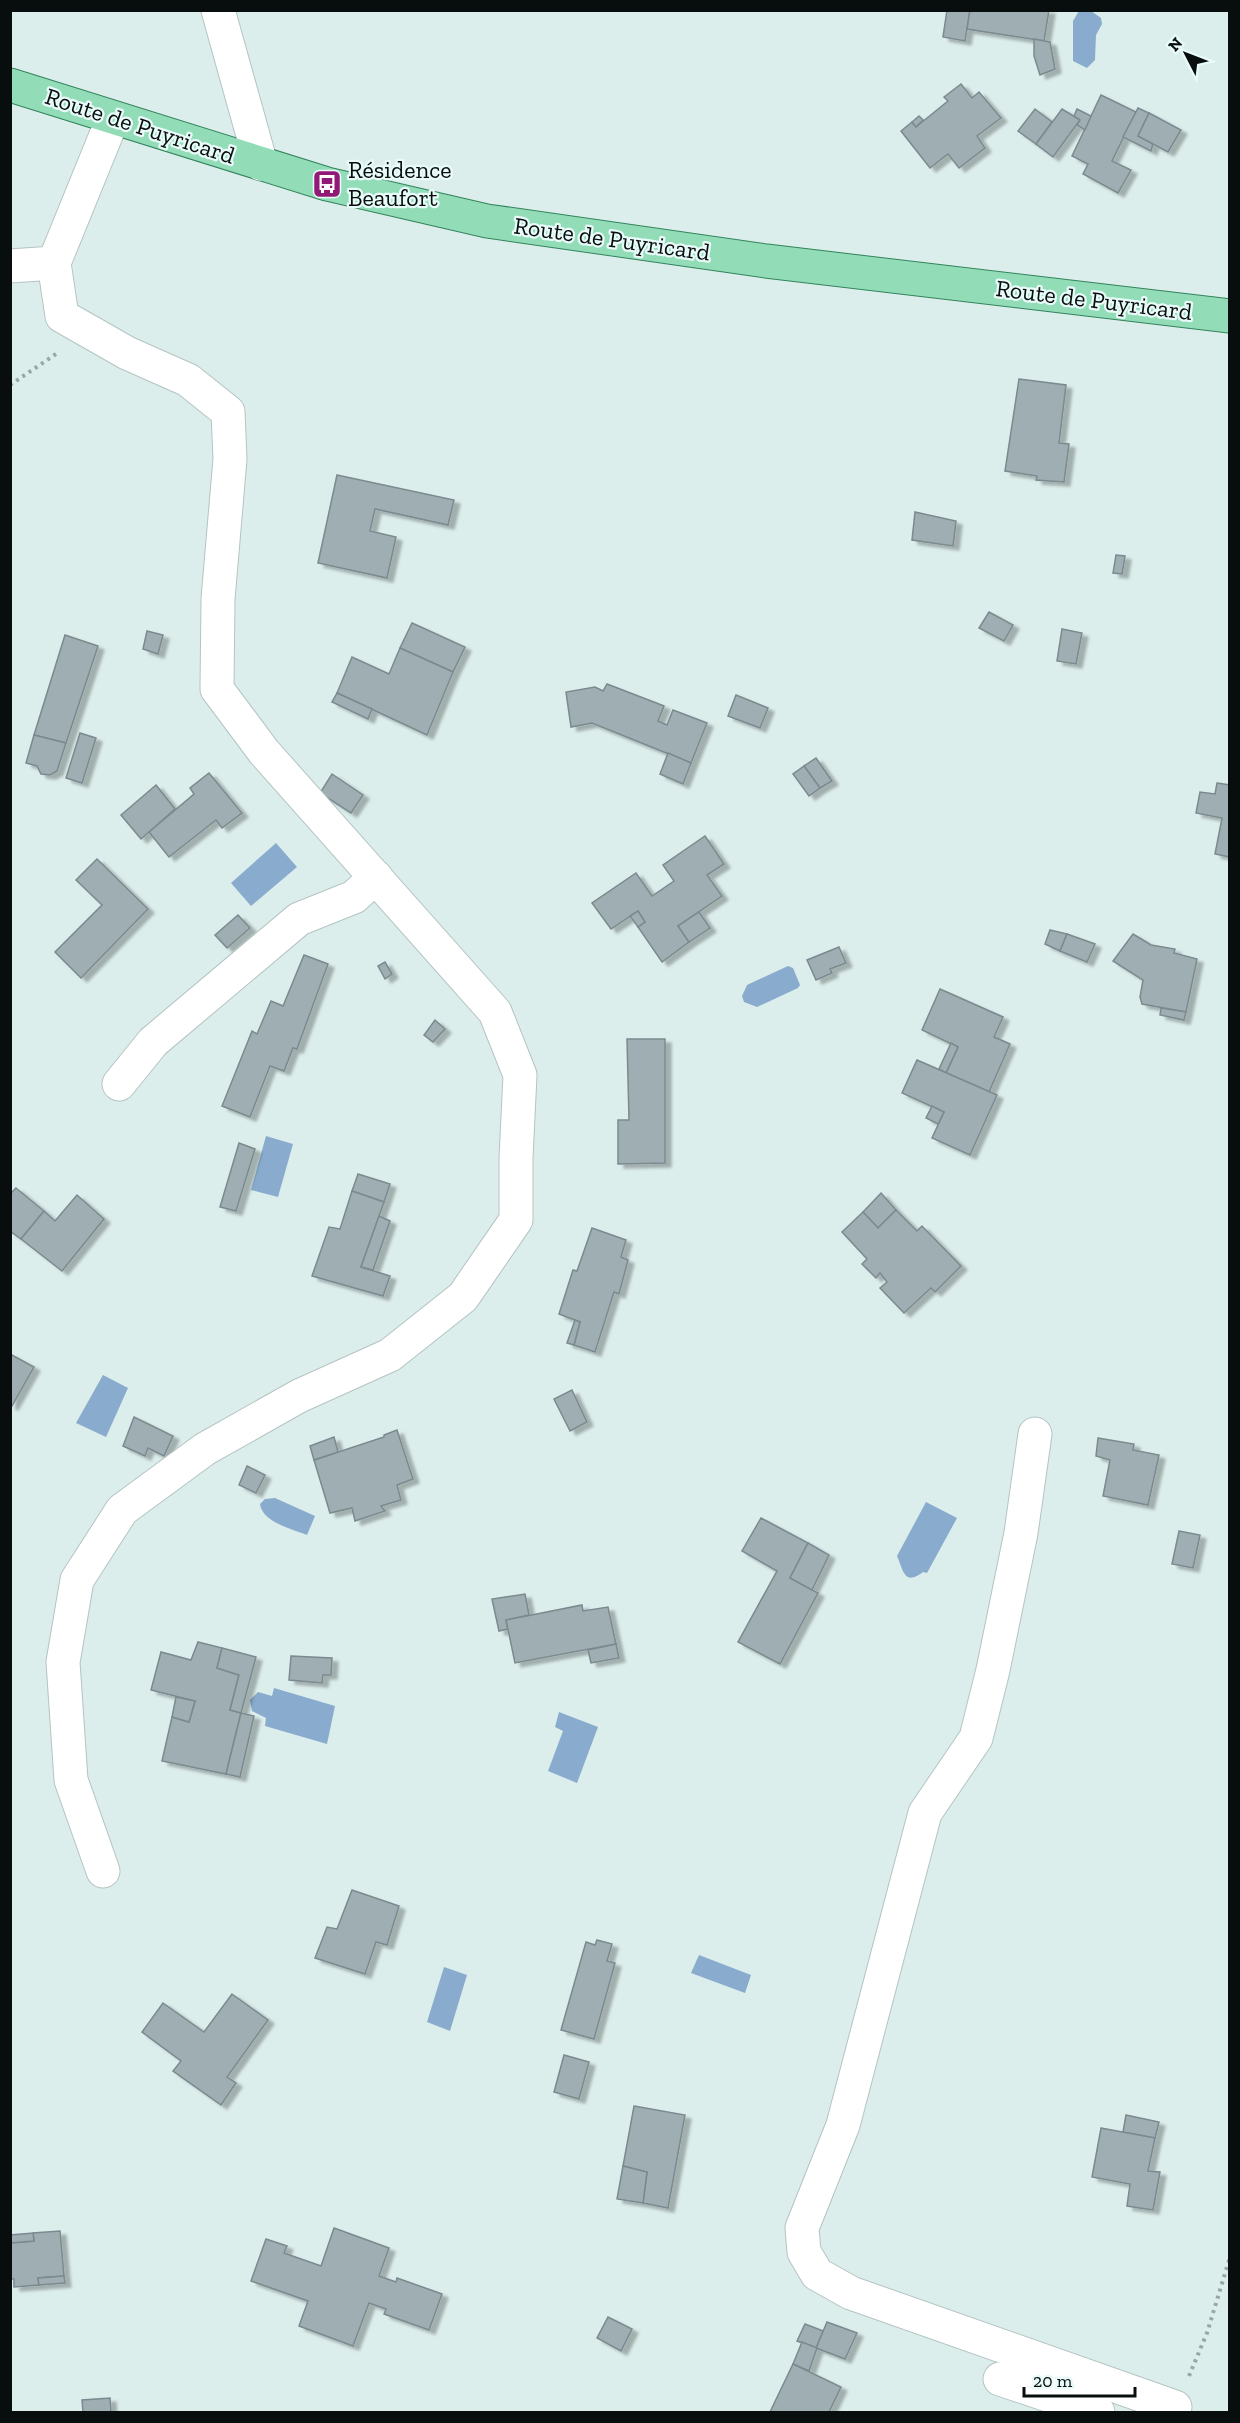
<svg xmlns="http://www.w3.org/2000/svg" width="1240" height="2423" viewBox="0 0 1240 2423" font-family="'Zilla Slab',serif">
<defs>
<filter id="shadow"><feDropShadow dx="6" dy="4" stdDeviation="1.5" flood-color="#0004"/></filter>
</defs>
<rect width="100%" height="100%" fill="#dceeec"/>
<!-- water -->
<g fill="#89abcd">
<path d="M1079,11h12l10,7 1,6 -6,11 -1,25 -8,8 -14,-7v-40z"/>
<path d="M276,843l21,24 -46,39 -20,-23z"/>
<path d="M788,966l5,2 7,17 -2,3 -41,19 -13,-5 -2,-6 5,-11z"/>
<path d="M266,1136l27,8 -15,53 -27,-7z"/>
<path d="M103,1375l25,13 -22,49 -30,-14z"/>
<path d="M275,1498l40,18 -8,19c-15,-6 -45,-13 -47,-31l5,-5z"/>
<path d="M926,1502l31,16 -30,55 -4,-1c-19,15 -20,-3 -26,-16z"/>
<path d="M274,1688l61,18 -8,38 -62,-18 1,-8 -14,-7 -2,-11 8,-8 14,4z"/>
<path d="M559,1712l39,15 -21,56 -29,-12 15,-40 -8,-4z"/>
<path d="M699,1955l52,20 -6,18 -54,-20z"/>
<path d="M444,1967l23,8 -17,56 -23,-9z"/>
</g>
<!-- building -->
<g fill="#9faeb3" stroke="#7b8a8f" stroke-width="1.5" filter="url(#shadow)">
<path d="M947,10h23l-5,31 -22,-4z"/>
<path d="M970,10h79l-5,31 -77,-12z"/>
<path d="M1034,39l16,3 5,27 -15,6 -6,-19z"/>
<path d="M961,84l11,14 7,-6 22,26 -24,18 8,12 -26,20 -11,-14 -18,14 -29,-37 11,-9 4,5 32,-26 -4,-4z"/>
<path d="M1101,95l35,17 -24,49 19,9 -13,23 -35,-19 5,-10 -16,-8z"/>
<path d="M1138,108l11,5 -11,23 15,8 -2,7 -28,-14z"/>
<path d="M1035,109l17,13 -16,22 -18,-13z"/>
<path d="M1062,109l18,11 -27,37 -17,-13z"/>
<path d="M1077,109l14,7 -6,14 -8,-5 3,-5 -6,-4z"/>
<path d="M1149,113l32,17 -13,22 -30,-16z"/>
<path d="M919,116l4,4 -7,7 -4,-5z"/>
<path d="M1019,379l47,6 -7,58 10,1 -5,38 -28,-2 1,-4 -32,-5z"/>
<path d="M337,475l117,25 -6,25 -73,-16 -5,22 26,6 -9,41 -69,-15z"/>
<path d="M915,512l41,9 -3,25 -41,-6z"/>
<path d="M1116,555l9,1 -3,18 -9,-1z"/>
<path d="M989,612l24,13 -9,16 -25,-13z"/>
<path d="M412,623l53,24 -12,25 -53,-24z"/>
<path d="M1062,629l20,4 -6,31 -19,-3z"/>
<path d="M147,631l16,4 -5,19 -15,-5z"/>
<path d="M65,635l33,11 -32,97 -32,-8z"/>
<path d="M400,648l53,24 -26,63 -90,-42 15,-36 37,17z"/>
<path d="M607,684l57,22 -6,15 9,4 6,-15 34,13 -16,40 -99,-40 -21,4 -5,-35 29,-5 8,4z"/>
<path d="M337,693l35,16 -4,10 -36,-17z"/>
<path d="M736,695l32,13 -8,20 -32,-12z"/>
<path d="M80,733l16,5 -14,45 -16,-5z"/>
<path d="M34,735l32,8 -9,28 -7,4 -9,-1 -4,-8 -11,-3z"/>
<path d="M668,753l23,10 -8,21 -23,-10z"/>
<path d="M816,758l16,23 -12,7 -16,-22z"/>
<path d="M804,766l16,22 -11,8 -16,-22z"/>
<path d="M209,773l33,40 -20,15 -6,-8 -47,37 -20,-25 45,-38 -4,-6z"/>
<path d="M332,774l31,21 -12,18 -31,-20z"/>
<path d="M1217,783l13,2v72l-15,-3 7,-36 -26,-5 4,-21 15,2z"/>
<path d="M156,785l19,24 -34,30 -20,-24z"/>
<path d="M705,836l19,28 -17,11 15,21 -44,30 11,16 -27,20 -24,-35 7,-5 -7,-11 -27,18 -19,-26 44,-30 16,23 22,-15 -11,-16z"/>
<path d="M97,859l51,50 -67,69 -26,-26 47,-47 -26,-25z"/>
<path d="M638,911l7,11 -7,5 -8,-11z"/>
<path d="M699,912l11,16 -21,14 -11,-16z"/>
<path d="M238,915l12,13 -23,20 -12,-13z"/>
<path d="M1050,930l17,4 -7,17 -15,-7z"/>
<path d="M1067,934l28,10 -8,18 -27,-11z"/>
<path d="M1133,934l18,11 24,4 -1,4 23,6 -11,53 -44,-8 -2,-7 3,-17 -30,-19z"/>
<path d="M839,947l7,16 -16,6 2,4 -16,7 -9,-20z"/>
<path d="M304,955l24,9 -31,85 -4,-1 -9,23 -14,-5 -20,51 -28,-11 30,-75 5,3 14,-33 12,5z"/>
<path d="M385,962l7,12 -7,5 -7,-13z"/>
<path d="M940,989l63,28 -9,20 16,7 -21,48 -43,-19 12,-26 -36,-17z"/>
<path d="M1161,1008l25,4 -2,8 -24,-5z"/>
<path d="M435,1020l10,9 -12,13 -9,-7z"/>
<path d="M627,1039h38v124l-47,1v-44h11z"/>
<path d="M951,1043l7,4 -12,26 -7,-4z"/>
<path d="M917,1060l80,35 -27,60 -38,-17 12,-26 -42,-19z"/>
<path d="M932,1106l12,6 -6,12 -12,-6z"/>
<path d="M239,1143l16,6 -19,62 -16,-4z"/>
<path d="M358,1174l32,10 -6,18 -32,-11z"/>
<path d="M16,1188l28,23 -23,28 -11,-8v-37z"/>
<path d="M352,1191l32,11 -23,65 29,9 -7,20 -71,-20 17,-49 11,2z"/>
<path d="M881,1193l15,17 -18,18 -15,-16z"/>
<path d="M77,1195l27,24 -42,52 -41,-32 23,-28 11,10z"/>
<path d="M896,1210l21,21 5,-5 39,40 -26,26 -4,-4 -27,25 -24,-25 7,-6 -7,-9 -4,5 -14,-14 5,-5 -25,-27 21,-20 15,16z"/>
<path d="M379,1216l11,5 -17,49 -12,-3z"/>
<path d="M592,1228l34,12 -5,17 7,3 -9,34 -5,-2 -19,60 -21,-7 6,-23 -21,-8 14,-44 4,1z"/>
<path d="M575,1320l5,2 -6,23 -7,-2z"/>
<path d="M10,1354l24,13 -22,39 -2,-1z"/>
<path d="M572,1390l15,32 -17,9 -16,-32z"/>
<path d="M134,1417l39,19 -9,20 -16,-8 -3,8 -22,-10z"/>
<path d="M397,1430l16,49 -16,6 4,15 -20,6 4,5 -30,10 -3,-13 -22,5 -16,-53 70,-23v-2z"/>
<path d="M334,1437l4,15 -24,8 -4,-14z"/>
<path d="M1098,1438l36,6 -1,6 26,5 -11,50 -45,-9 7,-36 -14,-4z"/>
<path d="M247,1466l18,9 -9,18 -17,-8z"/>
<path d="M761,1518l47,25 -18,35 28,15 -38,71 -42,-22 39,-71 -35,-20z"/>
<path d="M1179,1531l21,4 -7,33 -21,-4z"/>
<path d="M808,1543l21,12 -17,35 -22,-12z"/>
<path d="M525,1594l4,21 -23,5 2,9 -9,2 -7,-32z"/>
<path d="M582,1605l1,6 25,-4 8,37 -101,19 -9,-43z"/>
<path d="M198,1642l24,6 -5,20 22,7 -9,35 11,3 -15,61 -64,-13 10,-44 17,5 6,-21 -44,-11 10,-38 30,8z"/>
<path d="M616,1644l3,14 -28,5 -3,-13z"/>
<path d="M222,1648l34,9 -15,56 -11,-3 9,-35 -22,-7z"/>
<path d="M291,1656l41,2 -1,17h-8l-1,8 -33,-3z"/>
<path d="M176,1697l19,4 -6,21 -17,-5z"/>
<path d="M241,1713l13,3 -14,61 -14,-3z"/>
<path d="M352,1890l47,16 -12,39 -11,-3 -11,32 -50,-16 12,-31 10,2z"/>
<path d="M597,1940l15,4 -5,17 8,2 -21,76 -33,-9 25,-88 9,3z"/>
<path d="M232,1994l36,26 -41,57 9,6 -15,22 -48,-34 8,-10 -39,-29 21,-29 41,29z"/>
<path d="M564,2055l25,7 -10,37 -25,-7z"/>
<path d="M634,2106l51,9 -17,93 -25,-5 4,-31 -24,-6z"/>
<path d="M1126,2115l33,7 -4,16 -32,-6z"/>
<path d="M1101,2128l54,10 -7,33 12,1 -7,38 -26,-4 3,-22 -38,-7z"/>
<path d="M623,2166l24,6 -4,31 -26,-4z"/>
<path d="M334,2228l55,20 -10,28 17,6 1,-4 45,16 -13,36 -45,-16 2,-5 -17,-6 -16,43 -54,-20 9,-25 -57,-20 15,-42 21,7 -3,7 37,13z"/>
<path d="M60,2231l4,45 -26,2 1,7 -25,2v-8h-4v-36l24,-2 -1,-8z"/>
<path d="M33,2233l1,8 -24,2v-8z"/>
<path d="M64,2276l1,7 -26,2 -1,-7z"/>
<path d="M608,2317l24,12 -11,22 -24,-13z"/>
<path d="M827,2322l30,11 -12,26 -29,-11z"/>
<path d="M805,2324l18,7 -7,17 -19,-7z"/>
<path d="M802,2342l15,6 -8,23 -16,-7z"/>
<path d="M793,2364l48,23 -12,25h-59z"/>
<path d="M110,2398l1,14h-28l-1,-12z"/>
</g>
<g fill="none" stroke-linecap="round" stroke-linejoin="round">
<!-- minor casing -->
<g stroke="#b3c4c2" stroke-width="35">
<g id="minor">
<path d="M218,10l43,154"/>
<path d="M54,263l8,53 65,37 61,27 40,32 2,47 -12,140 -1,90 47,63 231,260 25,63 -4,83v62l-53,77 -73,58 -91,41 -94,53 -83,61 -45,70 -14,82 8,118 32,91"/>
<path d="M10,266l44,-3 59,-145"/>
<path d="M119,1084l34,-42 146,-123 55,-22 22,-20"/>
<path d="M1035,1434l-14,99 -28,137 -17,68 -51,75 -82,312 -41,103 2,24 13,22 34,19 324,114"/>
<path d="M1000,2379l98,33"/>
</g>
</g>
<!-- major casing -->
<g stroke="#32845c" stroke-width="35">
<path id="major" d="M10,85l317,99 160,37 279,40 464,55"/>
</g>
<!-- path -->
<g stroke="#98a6a4" stroke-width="4" stroke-dasharray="3 4.5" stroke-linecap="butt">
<path d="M10,385l46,-31"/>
<path d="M1189,2376l18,-43 23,-76"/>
</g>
<!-- minor -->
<use href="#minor" stroke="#fff" stroke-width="33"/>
<!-- major -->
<use href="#major" stroke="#92dcb7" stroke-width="33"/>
</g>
<!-- icons -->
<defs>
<g id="bus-square" transform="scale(1.5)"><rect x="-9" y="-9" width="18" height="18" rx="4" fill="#921a77" stroke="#e9fbf9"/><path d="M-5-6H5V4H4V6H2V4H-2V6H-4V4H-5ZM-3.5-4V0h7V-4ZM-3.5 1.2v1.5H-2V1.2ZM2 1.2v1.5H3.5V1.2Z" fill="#fff"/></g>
</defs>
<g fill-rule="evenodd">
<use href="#bus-square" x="327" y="184"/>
</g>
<g text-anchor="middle" stroke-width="4.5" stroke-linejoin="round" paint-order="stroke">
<!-- street labels -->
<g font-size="24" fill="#080e0d" stroke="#e9fbf9">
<text transform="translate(140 126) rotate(18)" y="8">Route de Puyricard</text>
<text transform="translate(612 239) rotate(8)" y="8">Route de Puyricard</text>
<text transform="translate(1094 300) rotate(7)" y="8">Route de Puyricard</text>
</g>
<!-- poi labels -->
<g font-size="24" fill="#080e0d" stroke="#e9fbf9" text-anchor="start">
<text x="348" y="178">Résidence<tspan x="348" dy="28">Beaufort</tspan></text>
</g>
</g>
<!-- border -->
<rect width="1240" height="2423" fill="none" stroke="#080e0d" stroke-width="24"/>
<!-- north arrow -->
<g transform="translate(1186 54) rotate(312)" stroke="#e9fbf9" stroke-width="4.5" paint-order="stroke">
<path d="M0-4.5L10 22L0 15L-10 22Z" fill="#080e0d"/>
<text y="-9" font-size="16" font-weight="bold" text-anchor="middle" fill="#080e0d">N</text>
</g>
<!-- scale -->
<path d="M1024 2387v9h111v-9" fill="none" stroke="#080e0d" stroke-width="3"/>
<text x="1033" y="2387" font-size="18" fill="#080e0d" stroke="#e9fbf9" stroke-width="4.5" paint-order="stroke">20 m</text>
</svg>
